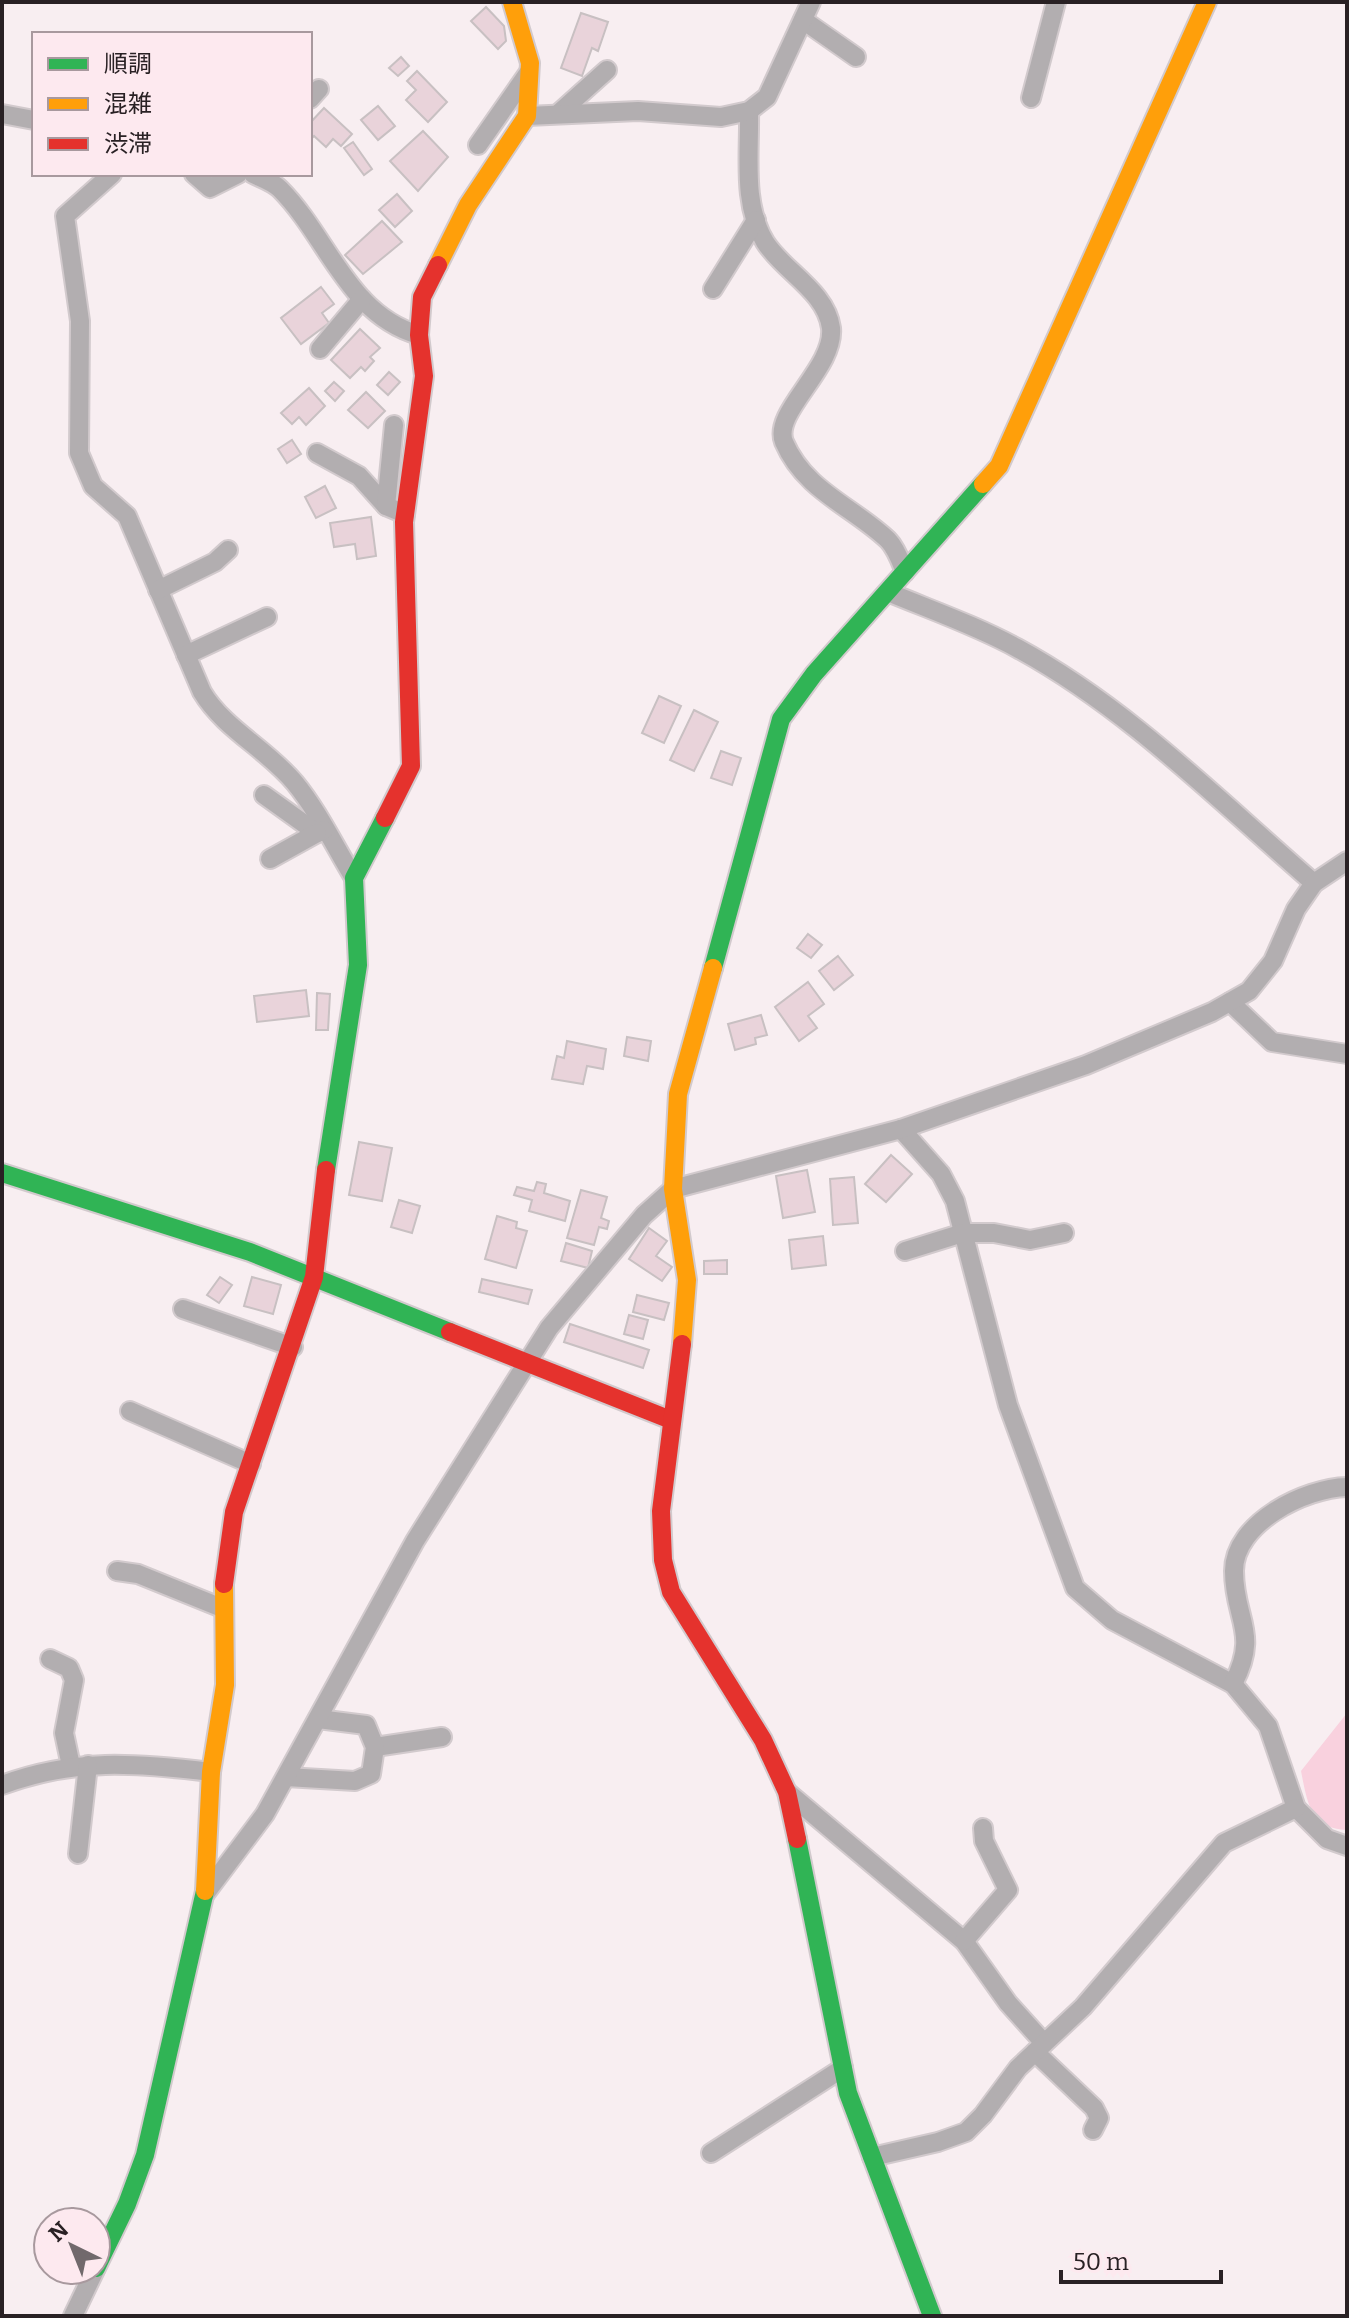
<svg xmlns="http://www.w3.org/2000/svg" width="1349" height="2318" viewBox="0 0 1349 2318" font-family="Bitter,'Noto Sans JP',serif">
<rect width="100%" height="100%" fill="#f8eef1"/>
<!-- green -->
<path fill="#f9d1de" d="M1347,1713v117c-37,-1 -40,-29 -46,-59z"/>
<!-- building -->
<g fill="#e9d3da" stroke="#c8c0c2" stroke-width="2">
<path d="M486,7l18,19 2,15 -8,8 -27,-28z"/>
<path d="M581,13l27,9 -10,29 -6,-3 -10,28 -21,-8z"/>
<path d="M401,57l8,9 -11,10 -9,-8z"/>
<path d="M417,71l30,31 -19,20 -22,-22 10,-10 -9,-9z"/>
<path d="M378,106l17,20 -17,14 -17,-20z"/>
<path d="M324,108l28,26 -11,12 -8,-7 -7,8 -12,-11 -4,4v-17z"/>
<path d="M423,131l25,26 -30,34 -28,-30z"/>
<path d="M353,142l19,27 -8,6 -20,-27z"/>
<path d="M397,194l15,17 -17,16 -16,-17z"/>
<path d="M382,221l20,21 -39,32 -18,-19z"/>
<path d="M321,287l13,17 -12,9 7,10 -28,21 -20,-26z"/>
<path d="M360,329l20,19 -10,9 4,4 -9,10 -4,-4 -11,11 -19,-18z"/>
<path d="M389,372l11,10 -12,13 -11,-10z"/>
<path d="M334,382l10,9 -9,10 -10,-10z"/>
<path d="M309,388l16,18 -19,19 -7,-8 -7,7 -11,-11z"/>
<path d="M366,392l19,19 -17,17 -20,-18z"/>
<path d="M292,440l9,14 -14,9 -9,-14z"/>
<path d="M325,486l11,22 -20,10 -11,-21z"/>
<path d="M371,517l5,39 -19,3 -2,-15 -21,3 -4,-24z"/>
<path d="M659,696l22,10 -17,37 -22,-10z"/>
<path d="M694,710l24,12 -24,49 -24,-11z"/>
<path d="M721,751l20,7 -9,27 -21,-7z"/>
<path d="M808,934l14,11 -11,13 -14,-10z"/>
<path d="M838,956l15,19 -19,15 -15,-19z"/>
<path d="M808,982l16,22 -16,12 9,12 -18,13 -24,-34z"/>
<path d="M306,990l3,26 -52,6 -3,-26z"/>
<path d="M317,993l13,1 -2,36h-12z"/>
<path d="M761,1015l6,20 -12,3 1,6 -21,6 -7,-26z"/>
<path d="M627,1037l24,4 -3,20 -24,-5z"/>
<path d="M567,1041l39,8 -3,20 -16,-3 -4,18 -31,-5 5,-23 7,2z"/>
<path d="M359,1142l33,6 -10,53 -33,-6z"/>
<path d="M891,1155l21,19 -26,28 -21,-18z"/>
<path d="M807,1170l8,42 -32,6 -7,-42z"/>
<path d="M854,1177l4,46 -25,2 -3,-46z"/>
<path d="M537,1182l9,2 -2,9 26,8 -5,20 -36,-10 3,-11 -18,-5 3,-8 17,4z"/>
<path d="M581,1190l26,7 -6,21 8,3 -2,8 -8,-2 -5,18 -27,-7z"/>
<path d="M399,1200l21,6 -8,27 -21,-6z"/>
<path d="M497,1216l20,6 -1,6 11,3 -11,37 -31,-9z"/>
<path d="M649,1228l18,13 -11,15 16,11 -10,14 -33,-22z"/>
<path d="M823,1236l3,29 -34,4 -3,-29z"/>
<path d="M566,1243l26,8 -4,17 -27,-7z"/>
<path d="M727,1260v14h-23v-13z"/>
<path d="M220,1277l12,8 -13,18 -12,-8z"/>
<path d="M252,1277l29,8 -8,29 -29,-8z"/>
<path d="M482,1279l50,11 -4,14 -49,-12z"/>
<path d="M637,1295l32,8 -5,17 -31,-8z"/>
<path d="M629,1315l19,5 -5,19 -19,-5z"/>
<path d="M570,1324l79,26 -6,18 -79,-26z"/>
</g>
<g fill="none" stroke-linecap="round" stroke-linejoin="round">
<!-- street casing -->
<g stroke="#d2cacd" stroke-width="22">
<g id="street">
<path d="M803,20l53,37"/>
<path d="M1031,98l25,-96"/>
<path d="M310,99l9,-10"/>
<path d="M749,111c1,43 -7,93 16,131 18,29 61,49 66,86 4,40 -59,84 -47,114 21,49 68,64 104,98 8,8 13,22 17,32"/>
<path d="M2,114l32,6"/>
<path d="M558,114l49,-44"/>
<path d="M527,116l111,-5 83,6 28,-6 18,-14 44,-95"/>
<path d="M478,145l51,-73"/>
<path d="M112,174l-47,42 15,105 -1,132 14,33 34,30 75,176c22,37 65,57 93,91 23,28 40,64 59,95"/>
<path d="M194,174l16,14 28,-14"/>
<path d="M253,174c8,4 20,8 27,15 48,48 68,126 139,146"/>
<path d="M713,289l43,-69"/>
<path d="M320,349l42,-50"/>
<path d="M317,453l42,23 27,30 19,8"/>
<path d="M386,506l8,-81"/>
<path d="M158,590l57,-28 13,-12"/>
<path d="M888,592c43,18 89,34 129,56 111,60 202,153 297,235"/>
<path d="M186,655l81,-38"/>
<path d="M264,795l53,38 7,-3"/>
<path d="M270,859l47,-26"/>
<path d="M1230,1002l42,40 75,12"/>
<path d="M901,1129l40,45 14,27 53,204 67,183 37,32 121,64 35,42 28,82 31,31 20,7"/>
<path d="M905,1251l58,-18h31l36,7 34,-7"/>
<path d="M183,1309l110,38"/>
<path d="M130,1411l121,53"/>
<path d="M117,1571l21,3 84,34"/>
<path d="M50,1659l19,9 5,12 -10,53 7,33"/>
<path d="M1233,1684c27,-52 1,-64 1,-113 0,-48 71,-83 113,-84"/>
<path d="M375,1747l67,-10"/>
<path d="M286,1777l69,4 16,-7 4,-27 -9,-22 -48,-6"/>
<path d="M2,1785c73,-27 133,-22 209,-13"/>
<path d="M787,1792l177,149 44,62 36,40"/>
<path d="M78,1854l10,-89"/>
<path d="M205,1894l60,-80 150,-273 134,-213 95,-113 29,-26 228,-60 185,-64 126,-53 37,-21 24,-30 23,-52 18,-26 33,-22"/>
<path d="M964,1941l44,-51 -24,-49 -1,-13"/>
<path d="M1035,2052l59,56 5,10 -6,12"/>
<path d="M711,2153l132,-85"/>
<path d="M872,2157l66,-15 28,-10 17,-17 35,-47 65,-61 141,-164 72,-35"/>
<path d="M73,2316l22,-46"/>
</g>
</g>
<!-- fast casing -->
<g stroke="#d2cacd" stroke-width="22">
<g id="fast">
<path d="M713,968l68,-249 33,-45 169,-190"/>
<path d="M326,1170l32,-205 -4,-87 31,-60"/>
<path d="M2,1173l248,79 200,80"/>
<path d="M797,1839l51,254 84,223"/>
<path d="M96,2268l31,-64 18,-49 60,-264"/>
</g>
</g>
<!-- slow casing -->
<g stroke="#d2cacd" stroke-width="22">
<g id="slow">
<path d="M438,265l30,-60 59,-89 3,-53 -18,-61"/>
<path d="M983,484l16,-18 208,-464"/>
<path d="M682,1344l5,-64 -14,-91 5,-95 35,-126"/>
<path d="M205,1891l6,-119 14,-87 -1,-101"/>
</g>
</g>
<!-- jam casing -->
<g stroke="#d2cacd" stroke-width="22">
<g id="jam">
<path d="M385,818l26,-52 -7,-244 20,-146 -5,-41 3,-38 16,-32"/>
<path d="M450,1332l221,88"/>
<path d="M682,1344l-21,167 2,49 8,32 92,148 24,52 10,47"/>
<path d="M224,1584l10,-72 80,-235 12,-107"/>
</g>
</g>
<!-- street -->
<use href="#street" stroke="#b2aeb0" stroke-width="18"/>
<!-- fast -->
<use href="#fast" stroke="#30b455" stroke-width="18"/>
<!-- slow -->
<use href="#slow" stroke="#ff9f0a" stroke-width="18"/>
<!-- jam -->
<use href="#jam" stroke="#e5322d" stroke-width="18"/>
</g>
<!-- border -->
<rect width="1349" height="2318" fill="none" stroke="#292124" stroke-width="8"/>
<!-- legend -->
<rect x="32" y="32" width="280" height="144" fill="#fde9ef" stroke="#a8999e" stroke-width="2"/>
<rect x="48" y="58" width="40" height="12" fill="#30b455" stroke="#a8999e" stroke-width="2"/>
<text x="104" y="72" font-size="24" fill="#292124">順調</text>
<rect x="48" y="98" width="40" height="12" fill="#ff9f0a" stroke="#a8999e" stroke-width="2"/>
<text x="104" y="112" font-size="24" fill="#292124">混雑</text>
<rect x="48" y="138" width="40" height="12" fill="#e5322d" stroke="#a8999e" stroke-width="2"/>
<text x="104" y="152" font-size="24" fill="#292124">渋滞</text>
<!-- north arrow -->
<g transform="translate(72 2246) rotate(317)"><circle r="38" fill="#fde9ef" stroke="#a8999e" stroke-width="2"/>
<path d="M0-6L14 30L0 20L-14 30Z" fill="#71696c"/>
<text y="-12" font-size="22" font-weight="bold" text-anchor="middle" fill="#292124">N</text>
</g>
<!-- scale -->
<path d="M1061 2270v12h160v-12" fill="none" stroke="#292124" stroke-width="4"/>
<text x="1073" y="2270" font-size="24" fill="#292124" stroke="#fde9ef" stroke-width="6" paint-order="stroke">50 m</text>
</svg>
